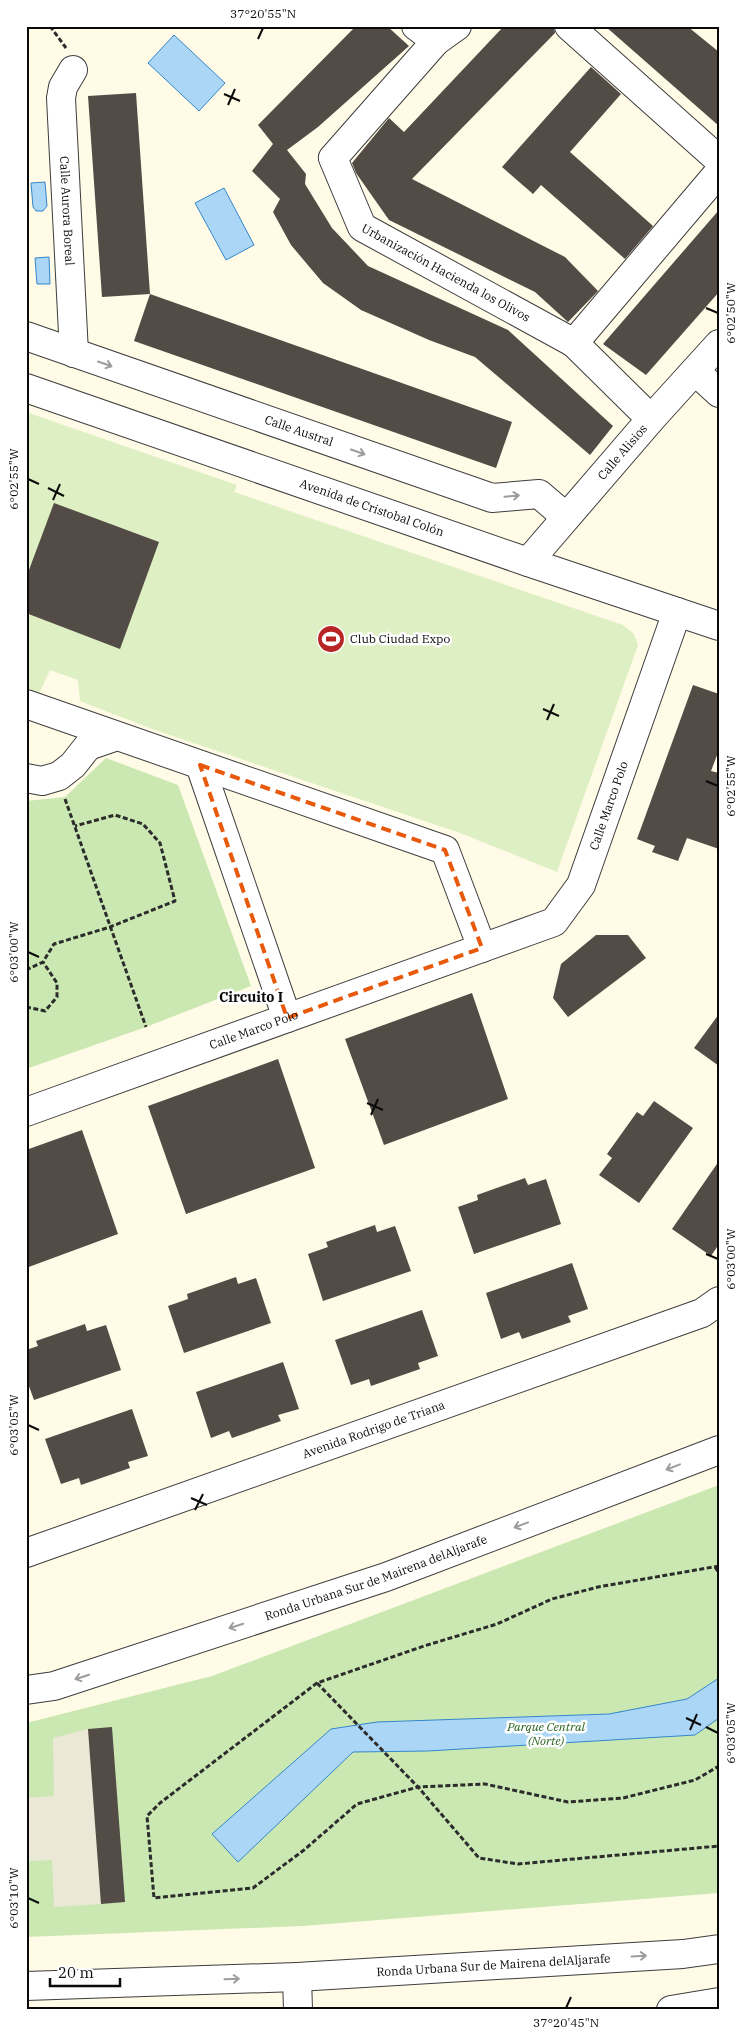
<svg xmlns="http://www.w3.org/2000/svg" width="745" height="2036" viewBox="0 0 745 2036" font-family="'IBM Plex Serif',serif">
<rect width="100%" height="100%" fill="#fffbe6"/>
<!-- green -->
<g fill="#cbe8b2">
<path d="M106,758l72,27 73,201 -105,41 -120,42v-268l39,-4z"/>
<path d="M719,1485v408l-416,33 -277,11v-214l186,-47z"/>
</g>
<!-- pitch -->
<path fill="#deefc3" d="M26,412l211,73 -3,7 389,133 11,9 4,11 -81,227 -97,-39 -308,-104 -72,-28 -2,-21 -28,-10 -12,26 -12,-4z"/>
<!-- plaza -->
<path fill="#ece8d8" d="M88,1729l13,175 -47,3 -2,-47 -26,1v-63l28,-2 -1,-58z"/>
<!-- water -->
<g fill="#acd6f5" stroke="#3387cc">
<path d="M174,35l51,48 -26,28 -51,-48z"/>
<path d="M45,182l2,24 -4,5h-7l-3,-4 -2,-24z"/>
<path d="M224,188l30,57 -28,15 -31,-57z"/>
<path d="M49,257l1,27h-13l-2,-26z"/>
<path d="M719,1678v40l-24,17 -267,16 -75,1 -115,110 -26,-28 119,-105 46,-7 232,-8 78,-15z"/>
</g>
<!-- building -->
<g fill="#524b46">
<path d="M356,26h31l22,20 -91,81 -31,23 19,24 -1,10 27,44 36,38 140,64 105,96 -23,29 -115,-98 -46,-17 -68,-30 -38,-27 -32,-38 -18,-33 7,-13 -28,-28 21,-27 -15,-19z"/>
<path d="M504,26h50l1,7 -143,146 153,78 33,34 -30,31 -33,-30 -146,-72 -33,-47 -4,-10 37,-45 15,14z"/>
<path d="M605,26h82l32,26v74z"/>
<path d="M591,67l30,27 -51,58 83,74 -28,33 -84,-74 -8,9 -31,-27z"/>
<path d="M136,93l14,201 -48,3 -14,-201z"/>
<path d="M719,210v82l-73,83 -43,-31z"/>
<path d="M150,294l362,128 -16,46 -362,-127z"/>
<path d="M54,503l105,39 -39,107 -94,-36v-35z"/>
<path d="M693,685l26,9v56l-8,21 8,2v76l-32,-11 -9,23 -26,-9 3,-6 -18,-7z"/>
<path d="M596,935h32l18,23 -78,59 -15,-19 8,-34z"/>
<path d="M472,993l36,106 -124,46 -39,-106z"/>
<path d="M719,1014v52l-25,-18z"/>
<path d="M278,1059l37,109 -129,46 -38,-108z"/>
<path d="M654,1101l39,27 -54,75 -40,-28 13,-17 -5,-4 30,-42 6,4z"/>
<path d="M82,1130l36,104 -92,34v-118z"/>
<path d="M719,1161v83l-8,12 -39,-27z"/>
<path d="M525,1178l3,7 18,-6 15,45 -87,30 -16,-47 20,-7 -1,-5z"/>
<path d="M375,1225l2,7 18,-6 16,45 -88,30 -15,-47 20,-7 -2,-5z"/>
<path d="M572,1263l16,46 -20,7 3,6 -49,17 -3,-7 -18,7 -15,-46z"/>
<path d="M236,1277l2,7 18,-6 15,45 -87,30 -16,-47 20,-7 -1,-5z"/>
<path d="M422,1310l16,46 -20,7 2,6 -49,17 -2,-7 -18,6 -16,-45z"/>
<path d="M85,1324l2,7 19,-6 15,45 -87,30 -8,-22v-28l12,-4 -2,-5z"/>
<path d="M283,1362l16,47 -21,6 3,6 -49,17 -3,-7 -18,7 -15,-46z"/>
<path d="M132,1409l16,47 -20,6 2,6 -49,17 -2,-7 -18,6 -16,-45z"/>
<path d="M112,1727l13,175 -24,2 -13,-175z"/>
</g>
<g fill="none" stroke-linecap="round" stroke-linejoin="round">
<!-- minor casing -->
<g stroke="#3d3d3d" stroke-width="30">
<g id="minor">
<path d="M416,26l20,15"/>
<path id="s1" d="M457,26l-21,15 -103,117 29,69 212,116 77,76"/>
<path d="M569,26l150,134"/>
<path id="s2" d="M73,70l-10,17 -2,11 13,255"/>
<path id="s3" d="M26,336l466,162 47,-4 27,23"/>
<path d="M574,343l145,-171"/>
<path d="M695,371l24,22"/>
<path id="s4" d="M26,388l502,174 191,64"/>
<path id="s5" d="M528,562l123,-143 68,-75"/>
<path d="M26,704l419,146 37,98"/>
<path d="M200,765l87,253"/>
<path d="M26,778l16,3 17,-5 14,-11 15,-19 29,-10"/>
<path id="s6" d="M26,1112l528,-190 27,-37 96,-273"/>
<path id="s7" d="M26,1553l676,-240 17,-12"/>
<path d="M297,1977l1,33"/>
<path d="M671,2010l48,-8"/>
</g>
</g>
<!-- tertiary casing -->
<g stroke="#3d3d3d" stroke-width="30">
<g id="tertiary">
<path id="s8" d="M26,1690l28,-4 332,-109 333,-127"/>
<path id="s9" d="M26,1986l271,-9 386,-23 36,-5"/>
</g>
</g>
<!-- path -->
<g stroke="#2c2c2c" stroke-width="3" stroke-dasharray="5 2.5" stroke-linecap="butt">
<path d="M50,26l16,22"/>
<path d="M65,799l81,228"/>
<path d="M26,970l17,-8 11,-18 56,-17 65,-26 -15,-58 -17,-19 -28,-9 -40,11"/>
<path d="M26,1007l19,4 12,-14v-14l-14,-21"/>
<path d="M719,1566l-121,21 -46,12 -55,25 -73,22 -107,37 -157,120 -13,13 7,82 99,-10 51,-38 53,-46 61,-17 67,-3 83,18 55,-4 72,-18 24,-14"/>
<path d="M715,1567l4,6"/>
<path d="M317,1683l101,104 61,71 39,6 201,-18"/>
</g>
<!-- minor -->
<use href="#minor" stroke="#fff" stroke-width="28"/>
<!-- tertiary -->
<use href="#tertiary" stroke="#fff" stroke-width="28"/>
</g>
<!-- one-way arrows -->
<defs><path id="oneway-shaft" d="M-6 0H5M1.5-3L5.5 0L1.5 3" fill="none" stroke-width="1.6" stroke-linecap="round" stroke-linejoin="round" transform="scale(1.25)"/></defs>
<g stroke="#9d9d9d">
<use href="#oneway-shaft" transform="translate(105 364) rotate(19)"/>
<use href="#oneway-shaft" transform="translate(358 452) rotate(19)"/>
<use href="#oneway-shaft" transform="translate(512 496) rotate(-6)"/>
<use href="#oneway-shaft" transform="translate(673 1467) rotate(159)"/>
<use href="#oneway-shaft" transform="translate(521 1525) rotate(159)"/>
<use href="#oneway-shaft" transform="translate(236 1626) rotate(162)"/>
<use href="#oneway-shaft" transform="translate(82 1677) rotate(162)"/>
<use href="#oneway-shaft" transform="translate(639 1956) rotate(-3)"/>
<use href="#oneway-shaft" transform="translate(232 1979) rotate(-2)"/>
</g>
<!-- marked area -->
<path fill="none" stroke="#e8590c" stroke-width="4" stroke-dasharray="10 6" stroke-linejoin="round" d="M200,765l245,85 37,98 -195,70z"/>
<!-- ticks -->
<path fill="none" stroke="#0a0a0a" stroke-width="2" d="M258,39l5,-11M224,94l16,7M228,105l7,-16M706,308l12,5M28,479l11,5M48,488l16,8M53,500l7,-16M543,709l16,7M547,720l7,-16M706,781l12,5M28,952l11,5M367,1103l16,7M371,1115l7,-16M706,1254l12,5M28,1425l11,5M191,1498l16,7M195,1510l8,-16M686,1718l15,7M706,1727l12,6M690,1730l7,-16M28,1898l11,5M566,2008l5,-11"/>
<!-- icons -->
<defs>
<g id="stadium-disc" transform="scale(1.4375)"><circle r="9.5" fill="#b82424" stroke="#fff"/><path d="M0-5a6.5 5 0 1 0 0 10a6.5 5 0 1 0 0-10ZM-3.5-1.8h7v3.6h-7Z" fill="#fff"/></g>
</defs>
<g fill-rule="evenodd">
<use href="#stadium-disc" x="331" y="639"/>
</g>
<g text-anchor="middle" stroke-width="5" stroke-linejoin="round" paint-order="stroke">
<!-- street labels -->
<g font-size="12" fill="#0a0a0a" stroke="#fff">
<text dy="4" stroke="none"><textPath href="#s2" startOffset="144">Calle Aurora Boreal</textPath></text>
<text dy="4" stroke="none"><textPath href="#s1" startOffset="352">Urbanización Hacienda los Olivos</textPath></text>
<text dy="4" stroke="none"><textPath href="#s3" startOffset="289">Calle Austral</textPath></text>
<text dy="4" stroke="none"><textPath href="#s5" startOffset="145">Calle Alisios</textPath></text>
<text dy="4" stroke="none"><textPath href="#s4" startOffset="366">Avenida de Cristobal Colón</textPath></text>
<text dy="4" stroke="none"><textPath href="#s6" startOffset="691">Calle Marco Polo</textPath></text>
<text dy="4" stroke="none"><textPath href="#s6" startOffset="242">Calle Marco Polo</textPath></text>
<text dy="4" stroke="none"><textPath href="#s7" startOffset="369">Avenida Rodrigo de Triana</textPath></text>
<text dy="4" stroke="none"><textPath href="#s8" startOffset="368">Ronda Urbana Sur de Mairena delAljarafe</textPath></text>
<text dy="4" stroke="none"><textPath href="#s9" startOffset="468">Ronda Urbana Sur de Mairena delAljarafe</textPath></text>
</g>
<!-- poi labels -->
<g font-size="12" fill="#0a0a0a" stroke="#fff" text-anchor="start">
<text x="350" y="643">Club Ciudad Expo</text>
</g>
<!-- park labels -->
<g font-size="12" font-style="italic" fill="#26601c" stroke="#fff">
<text x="546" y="1731">Parque Central<tspan x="546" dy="14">(Norte)</tspan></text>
</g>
<!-- neighbourhood labels -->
<g font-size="14" font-weight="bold" fill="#0a0a0a" stroke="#fff">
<text x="251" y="1002">Circuito I</text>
</g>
</g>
<!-- border -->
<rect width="745" height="2036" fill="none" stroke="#ffffff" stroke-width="55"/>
<!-- scale -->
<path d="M50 1978v8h70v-8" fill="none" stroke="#0a0a0a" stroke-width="2.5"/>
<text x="58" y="1978" font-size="15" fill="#0a0a0a" stroke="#ffffff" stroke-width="4" paint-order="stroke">20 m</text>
<rect x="28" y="28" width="690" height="1980" fill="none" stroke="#0a0a0a" stroke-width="2"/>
<g font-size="12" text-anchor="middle" fill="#0a0a0a">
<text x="263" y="18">37°20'55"N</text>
<text transform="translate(731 313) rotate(-90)" y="4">6°02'50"W</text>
<text transform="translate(14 479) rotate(-90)" y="4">6°02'55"W</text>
<text transform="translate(731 786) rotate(-90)" y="4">6°02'55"W</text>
<text transform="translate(14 952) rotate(-90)" y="4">6°03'00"W</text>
<text transform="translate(731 1259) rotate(-90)" y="4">6°03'00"W</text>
<text transform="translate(14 1425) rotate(-90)" y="4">6°03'05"W</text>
<text transform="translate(731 1733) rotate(-90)" y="4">6°03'05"W</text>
<text transform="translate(14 1898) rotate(-90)" y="4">6°03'10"W</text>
<text x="566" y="2027">37°20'45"N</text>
</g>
</svg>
